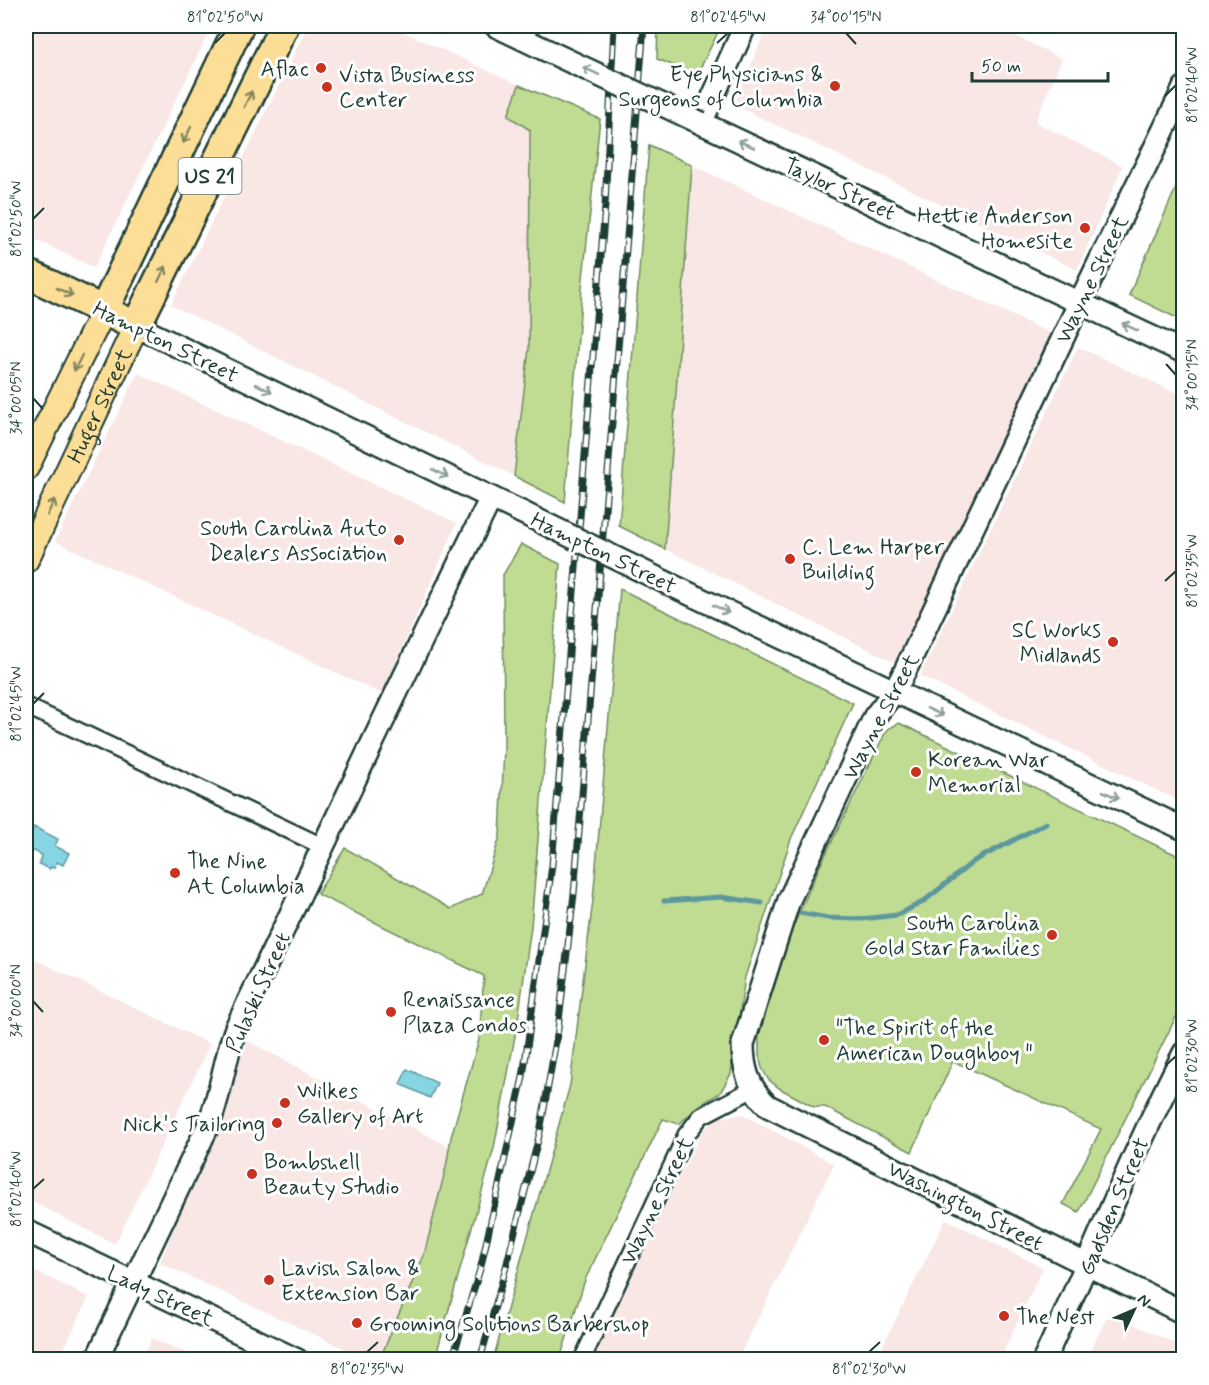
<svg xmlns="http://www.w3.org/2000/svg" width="1209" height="1385" viewBox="0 0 1209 1385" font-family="Mynerve,sans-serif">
<rect width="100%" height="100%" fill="#fff"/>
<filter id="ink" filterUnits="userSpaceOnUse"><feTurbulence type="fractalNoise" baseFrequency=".0167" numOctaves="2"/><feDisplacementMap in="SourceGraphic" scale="12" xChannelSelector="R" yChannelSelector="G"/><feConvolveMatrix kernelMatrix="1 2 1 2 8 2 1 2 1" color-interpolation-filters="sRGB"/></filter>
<g filter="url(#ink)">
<!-- built -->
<g fill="#f8e7e5">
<path d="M26,26h186l-118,242 -68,-33z"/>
<path d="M308,26h83l128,59 -11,31 22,14 -1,218 -15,128 -343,-171z"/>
<path d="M767,26h229l66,33 -27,63 88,44 -46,104 -343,-165z"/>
<path d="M692,165l362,170 -156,329 -233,-115z"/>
<path d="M1078,347l105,49v407l-263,-127z"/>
<path d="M138,373l319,150 -75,171 -327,-153z"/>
<path d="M26,955l184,89 -95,200 -89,-45z"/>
<path d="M248,1041l202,106 -26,108 -42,99v5h-15l-207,-96z"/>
<path d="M742,1114l92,50 -94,191 9,4h-156l32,-73 77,-154 14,-14z"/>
<path d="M946,1219l97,49 -43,91h-124z"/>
<path d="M26,1267l63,30 -30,62h-33z"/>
<path d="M1109,1313l74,34v12h-97z"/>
<path d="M152,1338l47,21h-57z"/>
</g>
<!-- green -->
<g fill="#c0db92" stroke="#708c63" stroke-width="1.5">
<path d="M658,26h63l-24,49 -40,-16z"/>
<path d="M519,85l81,34 -18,169 -17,214 -51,-26 15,-128 1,-218 -22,-14z"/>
<path d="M649,145l43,20 -27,384 -46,-23z"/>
<path d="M1183,172l1,149h-1l-54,-26z"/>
<path d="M521,544l39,20 -29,363 -13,93 -24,128 -59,211h-53v-5l42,-99 22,-88 5,-30 28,-98 5,-63 -167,-82 28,-46 106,61 31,-15 18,-58 4,-88 -1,-173z"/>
<path d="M620,589l233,114 -62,136 -46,138 -14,97 -11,19 -20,12 -21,19 -16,-5 -78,161 -25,79 -67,1 77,-275 23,-185z"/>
<path d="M899,723l284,135v145l-104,209 -16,-8 38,-75 -148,-68 -41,91 -87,-45h-11l-35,-19 -11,-9 -6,-11 -3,-13v-20l30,-99 30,-68 65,-133 4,-6z"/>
</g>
<!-- water -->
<g fill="#86d4e4" stroke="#5d989e" stroke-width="1.5">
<path d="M34,827l24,12 -3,7 14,7 -6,12 -6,-3 -3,6 -3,-1 -1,2 -11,-5 2,-9 -8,-5 -3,6 -4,-2v-22l5,2z"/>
<path d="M407,1069l30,14 -7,15 -30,-14z"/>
</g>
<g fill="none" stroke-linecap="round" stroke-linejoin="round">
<!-- stream -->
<g stroke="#5d989e" stroke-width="5">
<path d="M664,901l57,-4 41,6"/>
<path d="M800,913l28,5 34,1 35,-4 26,-13 51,-41 72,-38"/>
</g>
<!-- street casing -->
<g stroke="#1f3d34" stroke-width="20">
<g id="street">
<path d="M26,706l298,141"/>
<path d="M582,1360l104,-225 15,-19 52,-27"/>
</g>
</g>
<!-- secondary casing -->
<g stroke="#1f3d34" stroke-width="26">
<g id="secondary">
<path d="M496,26l54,26"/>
<path d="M745,26l-44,97c162,75 321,154 483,229"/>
<path d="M1184,88l-105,216 -174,367 -11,21 -19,24 -86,184 -46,144c0,26 6,44 25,62l416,207"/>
<path d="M136,326l385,186"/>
<path d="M669,584l515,245"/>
<path d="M26,1231l271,129"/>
<path d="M96,1360l112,-234c13,-32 16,-66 28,-98 85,-176 168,-354 255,-530"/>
<path d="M1044,1360c47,-102 88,-207 140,-307"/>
</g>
</g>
<!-- primary casing -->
<g stroke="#1f3d34" stroke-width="28">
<g id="primary">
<path d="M26,468l78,-158"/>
<path id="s1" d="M26,560l110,-234"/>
</g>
</g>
<!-- highway casing -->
<g stroke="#1f3d34" stroke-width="33">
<g id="highway">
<path d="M26,273l110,53 148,-300"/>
<path d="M104,310l135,-284"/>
</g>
</g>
<!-- street -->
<use href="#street" stroke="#fff" stroke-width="15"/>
<!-- secondary -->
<use href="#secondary" stroke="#fff" stroke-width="21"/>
<!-- primary -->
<use href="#primary" stroke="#fdde96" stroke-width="24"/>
<!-- highway -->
<use href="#highway" stroke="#fdde96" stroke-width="28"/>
<!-- rail casing -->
<g stroke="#1f3d34" stroke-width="7">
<g id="rail">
<path d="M452,1360l29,-94 42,-189 29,-212 53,-659 9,-180"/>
<path d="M480,1360l26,-93 34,-135 18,-103 16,-135 70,-868"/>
</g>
</g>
<!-- rail -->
<use href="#rail" stroke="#fff" stroke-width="4.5" stroke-dasharray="14" stroke-linecap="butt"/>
<!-- secondary-bridge casing -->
<g stroke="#1f3d34" stroke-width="26" stroke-linecap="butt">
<g id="secondary-bridge">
<path d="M550,52l151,71"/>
<path d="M521,512l148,72"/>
</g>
</g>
<!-- secondary-bridge -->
<use href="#secondary-bridge" stroke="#fff" stroke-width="21"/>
</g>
<!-- one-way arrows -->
<defs><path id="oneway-shaft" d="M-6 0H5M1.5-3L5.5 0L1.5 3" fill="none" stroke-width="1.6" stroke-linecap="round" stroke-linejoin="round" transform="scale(1.5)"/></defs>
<g stroke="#8f9e9a">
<use href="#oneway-shaft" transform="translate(591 71) rotate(-155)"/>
<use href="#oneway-shaft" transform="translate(746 144) rotate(-155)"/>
<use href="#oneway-shaft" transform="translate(1130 327) rotate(-155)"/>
<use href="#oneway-shaft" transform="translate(264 388) rotate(26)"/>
<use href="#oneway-shaft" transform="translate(440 473) rotate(26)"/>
<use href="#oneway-shaft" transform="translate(721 609) rotate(26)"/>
<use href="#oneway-shaft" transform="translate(935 712) rotate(25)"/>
<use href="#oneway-shaft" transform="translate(1111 795) rotate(25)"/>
</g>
<g stroke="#838560">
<use href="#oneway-shaft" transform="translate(248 99) rotate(-64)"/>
<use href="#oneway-shaft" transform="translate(187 135) rotate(116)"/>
<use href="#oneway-shaft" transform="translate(162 274) rotate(-64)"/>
<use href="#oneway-shaft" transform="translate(65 292) rotate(26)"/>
<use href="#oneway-shaft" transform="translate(78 363) rotate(116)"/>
<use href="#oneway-shaft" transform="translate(51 507) rotate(-65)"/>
</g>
</g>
<!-- ticks -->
<path fill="none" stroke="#1f3d34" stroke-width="2" d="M846,33l10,11M215,43l10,-10M717,43l11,-10M1165,96l11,-11M33,219l11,-11M1166,364l10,11M33,398l10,11M1165,581l11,-10M33,704l11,-11M33,1001l10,11M1165,1066l11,-10M33,1189l11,-10M367,1352l11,-10M869,1352l11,-10"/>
<!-- markers -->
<g fill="#c8321e" stroke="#fff" stroke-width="2">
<circle cx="321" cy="68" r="6"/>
<circle cx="835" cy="86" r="6"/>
<circle cx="327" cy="87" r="6"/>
<circle cx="1085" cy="228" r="6"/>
<circle cx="399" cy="540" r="6"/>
<circle cx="790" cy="559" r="6"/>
<circle cx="1113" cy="642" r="6"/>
<circle cx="916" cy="772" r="6"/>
<circle cx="175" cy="873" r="6"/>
<circle cx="1052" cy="935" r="6"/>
<circle cx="391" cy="1012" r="6"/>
<circle cx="824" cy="1040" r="6"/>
<circle cx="285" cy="1103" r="6"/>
<circle cx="277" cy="1123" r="6"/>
<circle cx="252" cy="1174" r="6"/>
<circle cx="269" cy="1280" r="6"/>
<circle cx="1004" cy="1316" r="6"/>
<circle cx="357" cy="1323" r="6"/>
</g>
<g text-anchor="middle" stroke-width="6" stroke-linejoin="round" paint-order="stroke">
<!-- shield labels -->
<rect fill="#fff" stroke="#627771" stroke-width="1.5" x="178.5" y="158" width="63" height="36" rx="4.5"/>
<g font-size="21" font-weight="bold" fill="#1f3d34">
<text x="210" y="183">US 21</text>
</g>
<!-- poi labels -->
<g font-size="22" fill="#1f3d34" stroke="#fff" text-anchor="start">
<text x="309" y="76" text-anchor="end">Aflac</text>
<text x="823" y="81" text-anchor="end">Eye Physicians &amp;<tspan x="823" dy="25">Surgeons of Columbia</tspan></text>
<text x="339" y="82">Vista Business<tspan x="339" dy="25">Center</tspan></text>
<text x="1073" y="223" text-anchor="end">Hettie Anderson<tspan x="1073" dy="25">Homesite</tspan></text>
<text x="387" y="535" text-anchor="end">South Carolina Auto<tspan x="387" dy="25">Dealers Association</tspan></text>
<text x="802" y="554">C. Lem Harper<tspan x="802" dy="25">Building</tspan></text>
<text x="1101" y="637" text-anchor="end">SC Works<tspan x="1101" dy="25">Midlands</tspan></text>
<text x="928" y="767">Korean War<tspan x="928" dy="25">Memorial</tspan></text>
<text x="187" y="868">The Nine<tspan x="187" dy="25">At Columbia</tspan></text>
<text x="1040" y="930" text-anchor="end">South Carolina<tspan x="1040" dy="25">Gold Star Families</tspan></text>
<text x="403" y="1007">Renaissance<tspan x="403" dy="25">Plaza Condos</tspan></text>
<text x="836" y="1035">"The Spirit of the<tspan x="836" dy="25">American Doughboy "</tspan></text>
<text x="297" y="1098">Wilkes<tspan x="297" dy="25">Gallery of Art</tspan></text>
<text x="265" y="1131" text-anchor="end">Nick's Tailoring</text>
<text x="264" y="1169">Bombshell<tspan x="264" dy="25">Beauty Studio</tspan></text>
<text x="281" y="1275">Lavish Salon &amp;<tspan x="281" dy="25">Extension Bar</tspan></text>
<text x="1016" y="1324">The Nest</text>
<text x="369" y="1331">Grooming Solutions Barbershop</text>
</g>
<!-- street labels -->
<g font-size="22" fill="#1f3d34" stroke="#fff">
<text transform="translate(840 188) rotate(25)" y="8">Taylor Street</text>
<text transform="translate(1091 279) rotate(-64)" y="8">Wayne Street</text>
<text transform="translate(166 341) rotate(26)" y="8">Hampton Street</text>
<text dy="8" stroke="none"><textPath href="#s1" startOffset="171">Huger Street</textPath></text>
<text transform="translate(604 552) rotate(26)" y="8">Hampton Street</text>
<text transform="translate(880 716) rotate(-62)" y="8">Wayne Street</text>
<text transform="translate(257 992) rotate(-66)" y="8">Pulaski Street</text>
<text transform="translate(656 1200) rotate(-64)" y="8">Wayne Street</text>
<text transform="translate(966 1205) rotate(27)" y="8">Washington Street</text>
<text transform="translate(1113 1206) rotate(-67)" y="8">Gadsden Street</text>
<text transform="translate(161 1295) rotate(25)" y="8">Lady Street</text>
</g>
</g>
<!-- margin -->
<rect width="1209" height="1385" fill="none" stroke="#fff" stroke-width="66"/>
<!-- north arrow -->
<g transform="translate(1134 1310) rotate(46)" stroke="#ffffff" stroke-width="4.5" paint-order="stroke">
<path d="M0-4.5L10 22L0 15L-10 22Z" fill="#1f3d34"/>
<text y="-9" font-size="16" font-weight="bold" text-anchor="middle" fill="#1f3d34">N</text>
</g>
<!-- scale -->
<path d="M972 72v9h136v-9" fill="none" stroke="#1f3d34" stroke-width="3"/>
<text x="981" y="72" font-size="18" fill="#1f3d34" stroke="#ffffff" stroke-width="4.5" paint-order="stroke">50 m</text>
<rect x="33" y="33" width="1143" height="1319" fill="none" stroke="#1f3d34" stroke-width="2"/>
<g font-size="15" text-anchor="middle" fill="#1f3d34">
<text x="225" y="22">81°02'50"W</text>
<text x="728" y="22">81°02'45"W</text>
<text x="846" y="22">34°00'15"N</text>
<text transform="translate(1192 85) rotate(-90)" y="5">81°02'40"W</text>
<text transform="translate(16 219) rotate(-90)" y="5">81°02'50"W</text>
<text transform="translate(1192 375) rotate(-90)" y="5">34°00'15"N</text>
<text transform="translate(16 398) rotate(-90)" y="5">34°00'05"N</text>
<text transform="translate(1192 571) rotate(-90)" y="5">81°02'35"W</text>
<text transform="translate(16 704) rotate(-90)" y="5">81°02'45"W</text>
<text transform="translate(16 1001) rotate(-90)" y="5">34°00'00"N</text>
<text transform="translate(1192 1056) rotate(-90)" y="5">81°02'30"W</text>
<text transform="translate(16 1189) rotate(-90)" y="5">81°02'40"W</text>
<text x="367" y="1374">81°02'35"W</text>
<text x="869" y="1374">81°02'30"W</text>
</g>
</svg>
